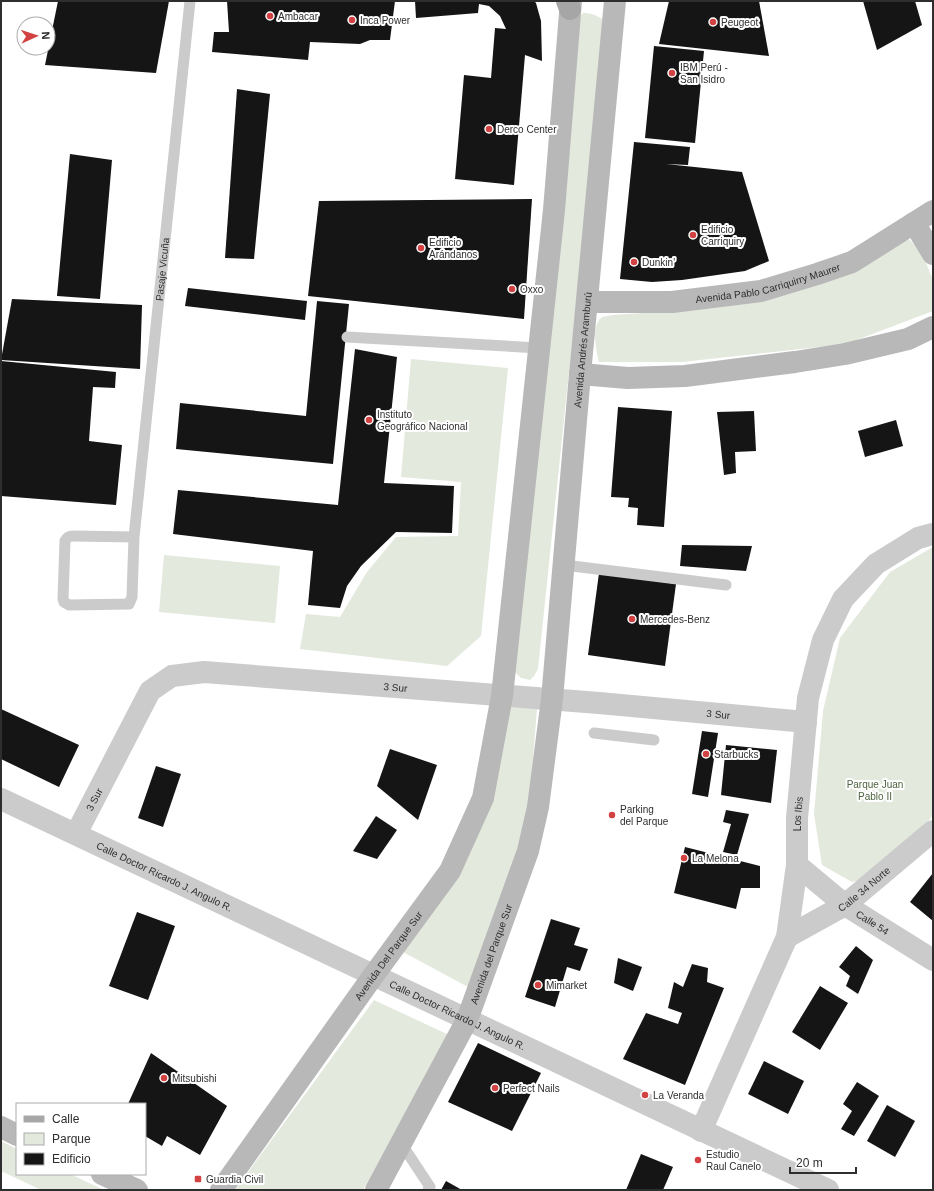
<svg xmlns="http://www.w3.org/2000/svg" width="934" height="1191" viewBox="0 0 934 1191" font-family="Helvetica,sans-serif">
<rect width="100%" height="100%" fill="#fff"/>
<!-- green -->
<g fill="#e3e9dd">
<path d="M583,13c8,0 13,2 19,6l3,7 -67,643 -4,7 -4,4 -9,-2 -7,-7 63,-651z"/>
<path d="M910,240l12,13 11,27v31l-87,33 -164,18h-83c-3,-11 -8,-36 2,-44 3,-2 9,-2 12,-3l89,-6 196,-68z"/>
<path d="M411,359l97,9 -27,268 -34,30 -147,-17 6,-35 34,3 27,-45 29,-35 62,-1 3,-54 -60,-5z"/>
<path d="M933,547v268l-6,8 -59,55 -16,4 -30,-17 -8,-51 9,-103 17,-73 50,-66z"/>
<path d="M164,555l116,11 -5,57 -116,-11z"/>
<path d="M510,707l27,2 -8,100 -10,44 -51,134 -65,-35 49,-73z"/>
<path d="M374,1000l75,35 -86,155h-128z"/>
<path d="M1,1141l16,8v25h53l34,16h-63l-40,-19z"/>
</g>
<!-- building -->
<g fill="#151515">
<path d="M58,1h111l-13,72 -111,-8z"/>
<path d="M227,1h168l-5,39h-20l-10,4 -50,-2 -2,18 -96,-8 2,-20h15z"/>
<path d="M415,1h119l2,2 5,18 1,40 -17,-6 -11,130 -59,-6 9,-104 27,3 4,-50 11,1 -6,-13 -11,-10 -10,-2 -1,9 -62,5z"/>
<path d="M669,1h90l10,55 -110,-12z"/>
<path d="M863,1h52l7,24 -45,25z"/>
<path d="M654,46l50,5 -9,92 -50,-5z"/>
<path d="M237,89l33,5 -16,165 -29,-1z"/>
<path d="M634,142l56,5 -2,18 -22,-1 76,8 27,89 -24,10 -63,9 -30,2 -32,-3z"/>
<path d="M70,154l42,6 -12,139 -43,-3z"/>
<path d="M532,199l-8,120 -216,-23 11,-95z"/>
<path d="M188,288l119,13 -2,19 -120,-14z"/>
<path d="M12,299l130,6 -2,64 -139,-9z"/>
<path d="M317,301l32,3 -16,160 -157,-15 4,-46 126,13z"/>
<path d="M355,349l42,8 -13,126 70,3 -2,47 -56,-1 -35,34 -14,20 -7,22 -32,-3 5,-54 -140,-17 5,-44 160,15z"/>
<path d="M1,361l115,11 -1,16 -22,-1 -4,54 33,4 -6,60 -115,-9z"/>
<path d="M618,407l54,4 -8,116 -27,-2 1,-17 -10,-1 1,-9 -18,-1z"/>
<path d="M754,411l2,40 -21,1 1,21 -12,2 -7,-63z"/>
<path d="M896,420l7,26 -38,11 -7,-26z"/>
<path d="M682,545l70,1 -6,25 -66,-5z"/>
<path d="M599,573l77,11 -11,82 -77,-11z"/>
<path d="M1,709l78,36 -20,42 -58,-28z"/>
<path d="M702,731l16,2 -10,64 -16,-3z"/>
<path d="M726,745l51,5 -6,53 -50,-8z"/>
<path d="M390,749l47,16 -19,55 -41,-34z"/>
<path d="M156,766l25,8 -18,53 -25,-9z"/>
<path d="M726,810l23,4 -12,41 -14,-3 8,-28 -8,-2z"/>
<path d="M376,816l21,14 -20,29 -24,-8z"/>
<path d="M685,847l75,19v22h-19l-5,21 -62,-16z"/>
<path d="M933,873v48l-23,-19z"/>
<path d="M137,912l38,14 -27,74 -39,-14z"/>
<path d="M551,919l29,9 -6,17 14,4 -8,22 -13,-4 -12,40 -30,-10z"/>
<path d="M856,946l17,14 -15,34 -12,-8 4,-10 -11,-9z"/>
<path d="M618,958l24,9 -9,24 -19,-8z"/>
<path d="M692,964l16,4 -1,14 17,6 -39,97 -62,-26 23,-46 32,11 4,-11 -14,-5 6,-26 9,5z"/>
<path d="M820,986l28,17 -28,47 -28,-18z"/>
<path d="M478,1043l63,30 -29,58 -64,-29z"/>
<path d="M151,1053l76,53 -27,49 -33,-19 -5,10 -17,-10v-32h-17z"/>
<path d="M764,1061l40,20 -16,33 -40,-20z"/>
<path d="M857,1082l22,14 -25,40 -13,-7 11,-18 -9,-7z"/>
<path d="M887,1105l28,16 -20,36 -28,-16z"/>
<path d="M641,1154l32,13 -10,23h-37z"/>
<path d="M446,1181l16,9h-21z"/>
</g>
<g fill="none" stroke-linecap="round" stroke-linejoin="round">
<!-- service -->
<g stroke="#cbcbcb" stroke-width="11">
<path d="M347,337l192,11"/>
<path id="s1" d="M134,537l-61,-1c-4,0 -6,1 -8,5l-2,58 1,3 5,3 60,-1 3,-7 2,-60 56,-536"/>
<path d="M564,565l162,20"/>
<path d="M594,733l60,7"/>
<path d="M401,1143l29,44 -2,3"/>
</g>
<!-- minor -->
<g stroke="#cbcbcb" stroke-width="22">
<path id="s2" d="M1,799l827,391"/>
<path id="s3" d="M76,834l74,-143 22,-15 32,-4 395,31 207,19"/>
<path id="s4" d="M797,865l48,40 88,55"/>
<path id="s5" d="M787,937l58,-32 88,-74"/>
<path id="s6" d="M701,1131l86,-194 10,-72v-47l11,-120 15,-58 20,-41 33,-35 42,-26 15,-4"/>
</g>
<!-- secondary -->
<g stroke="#b8b8b8" stroke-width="22">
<path d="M914,223l19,31"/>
<path id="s7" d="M587,302h85l89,-11 56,-17 35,-12 81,-51"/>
<path d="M580,374l48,4 57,-2 110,-14 50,-8 63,-15 25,-12"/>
<path d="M1,1127l16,8"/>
<path d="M102,1174l35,16"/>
<path id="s8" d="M221,1190l152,-214 77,-105 33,-73 19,-102 52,-486 17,-209"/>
<path id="s9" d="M376,1190l91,-170 61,-169 10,-44 14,-108 28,-325 35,-373"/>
</g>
<!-- primary -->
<path stroke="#a6a6a6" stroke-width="22" d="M567,1l3,8"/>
</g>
<!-- markers -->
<g fill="#d24242" stroke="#fff" stroke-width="1.5">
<circle cx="270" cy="16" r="4"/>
<circle cx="352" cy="20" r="4"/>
<circle cx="713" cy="22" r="4"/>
<circle cx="672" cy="73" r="4"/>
<circle cx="489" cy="129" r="4"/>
<circle cx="693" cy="235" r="4"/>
<circle cx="421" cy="248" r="4"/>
<circle cx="634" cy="262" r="4"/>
<circle cx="512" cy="289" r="4"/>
<circle cx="369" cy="420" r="4"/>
<circle cx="632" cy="619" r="4"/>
<circle cx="706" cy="754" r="4"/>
<circle cx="612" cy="815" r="4"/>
<circle cx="684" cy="858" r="4"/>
<circle cx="538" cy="985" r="4"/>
<circle cx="164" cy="1078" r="4"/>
<circle cx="495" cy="1088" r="4"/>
<circle cx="645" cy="1095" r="4"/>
<circle cx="698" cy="1160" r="4"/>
<rect x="194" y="1175" width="8" height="8" rx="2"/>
</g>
<g text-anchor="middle" stroke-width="4" stroke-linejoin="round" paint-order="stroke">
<!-- poi labels -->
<g font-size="10" fill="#2e2e2e" stroke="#fff" text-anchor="start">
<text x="278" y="20">Ambacar</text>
<text x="360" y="24">Inca Power</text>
<text x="721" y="26">Peugeot</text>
<text x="680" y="71">IBM Perú -<tspan x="680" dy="12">San Isidro</tspan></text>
<text x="497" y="133">Derco Center</text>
<text x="701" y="233">Edificio<tspan x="701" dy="12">Carriquiry</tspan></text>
<text x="429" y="246">Edificio<tspan x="429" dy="12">Arándanos</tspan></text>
<text x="642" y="266">Dunkin'</text>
<text x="520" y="293">Oxxo</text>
<text x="377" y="418">Instituto<tspan x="377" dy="12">Geográfico Nacional</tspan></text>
<text x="640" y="623">Mercedes-Benz</text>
<text x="714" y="758">Starbucks</text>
<text x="620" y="813">Parking<tspan x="620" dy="12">del Parque</tspan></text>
<text x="692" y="862">La Melona</text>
<text x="546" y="989">Mimarket</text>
<text x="172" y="1082">Mitsubishi</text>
<text x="503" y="1092">Perfect Nails</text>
<text x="653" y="1099">La Veranda</text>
<text x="706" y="1158">Estudio<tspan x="706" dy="12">Raul Canelo</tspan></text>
<text x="206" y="1183">Guardia Civil</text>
</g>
<!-- street labels -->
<g font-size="10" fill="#2e2e2e" stroke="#fff">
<text dy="4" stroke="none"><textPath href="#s1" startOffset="535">Pasaje Vicuña</textPath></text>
<text dy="4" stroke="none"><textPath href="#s7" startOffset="183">Avenida Pablo Carriquirry Maurer</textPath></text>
<text dy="4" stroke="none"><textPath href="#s9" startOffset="877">Avenida Andrés Aramburú</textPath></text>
<text dy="4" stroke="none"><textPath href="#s3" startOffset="412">3 Sur</textPath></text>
<text dy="4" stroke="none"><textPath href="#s3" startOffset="736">3 Sur</textPath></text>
<text dy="4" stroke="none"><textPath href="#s3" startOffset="39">3 Sur</textPath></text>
<text dy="4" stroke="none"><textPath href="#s6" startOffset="336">Los Ibis</textPath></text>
<text dy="4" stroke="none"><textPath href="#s2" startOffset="181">Calle Doctor Ricardo J. Angulo R.</textPath></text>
<text dy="4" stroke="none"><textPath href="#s5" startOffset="91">Calle 34 Norte</textPath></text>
<text dy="4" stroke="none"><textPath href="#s4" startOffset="95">Calle 54</textPath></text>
<text dy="4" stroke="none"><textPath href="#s9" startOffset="263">Avenida del Parque Sur</textPath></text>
<text dy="4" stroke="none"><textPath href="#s8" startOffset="288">Avenida Del Parque Sur</textPath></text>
<text dy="4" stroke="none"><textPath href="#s2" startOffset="505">Calle Doctor Ricardo J. Angulo R.</textPath></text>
</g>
<!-- park labels -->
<g font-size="10" fill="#4e6440" stroke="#fff">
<text x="875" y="788">Parque Juan<tspan x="875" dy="12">Pablo II</tspan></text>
</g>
</g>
<!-- border -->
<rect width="934" height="1191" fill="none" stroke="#2e2e2e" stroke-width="4"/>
<!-- legend -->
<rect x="16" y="1103" width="130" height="72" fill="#ffffff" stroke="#ababab"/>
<rect x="24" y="1116" width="20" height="6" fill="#a6a6a6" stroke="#ababab"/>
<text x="52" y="1123" font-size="12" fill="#2e2e2e">Calle</text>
<rect x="24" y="1133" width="20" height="12" fill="#e3e9dd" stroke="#ababab"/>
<text x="52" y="1143" font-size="12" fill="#2e2e2e">Parque</text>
<rect x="24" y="1153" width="20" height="12" fill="#151515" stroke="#ababab"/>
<text x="52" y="1163" font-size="12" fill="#2e2e2e">Edificio</text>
<!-- north arrow -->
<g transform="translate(36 36) rotate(87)"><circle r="19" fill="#ffffff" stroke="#ababab"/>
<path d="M0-3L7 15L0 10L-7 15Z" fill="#d24242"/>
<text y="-6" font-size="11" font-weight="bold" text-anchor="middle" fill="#2e2e2e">N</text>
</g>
<!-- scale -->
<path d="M790 1167v6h66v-6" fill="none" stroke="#2e2e2e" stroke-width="2"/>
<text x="796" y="1167" font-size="12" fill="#2e2e2e" stroke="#ffffff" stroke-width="3" paint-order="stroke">20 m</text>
</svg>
